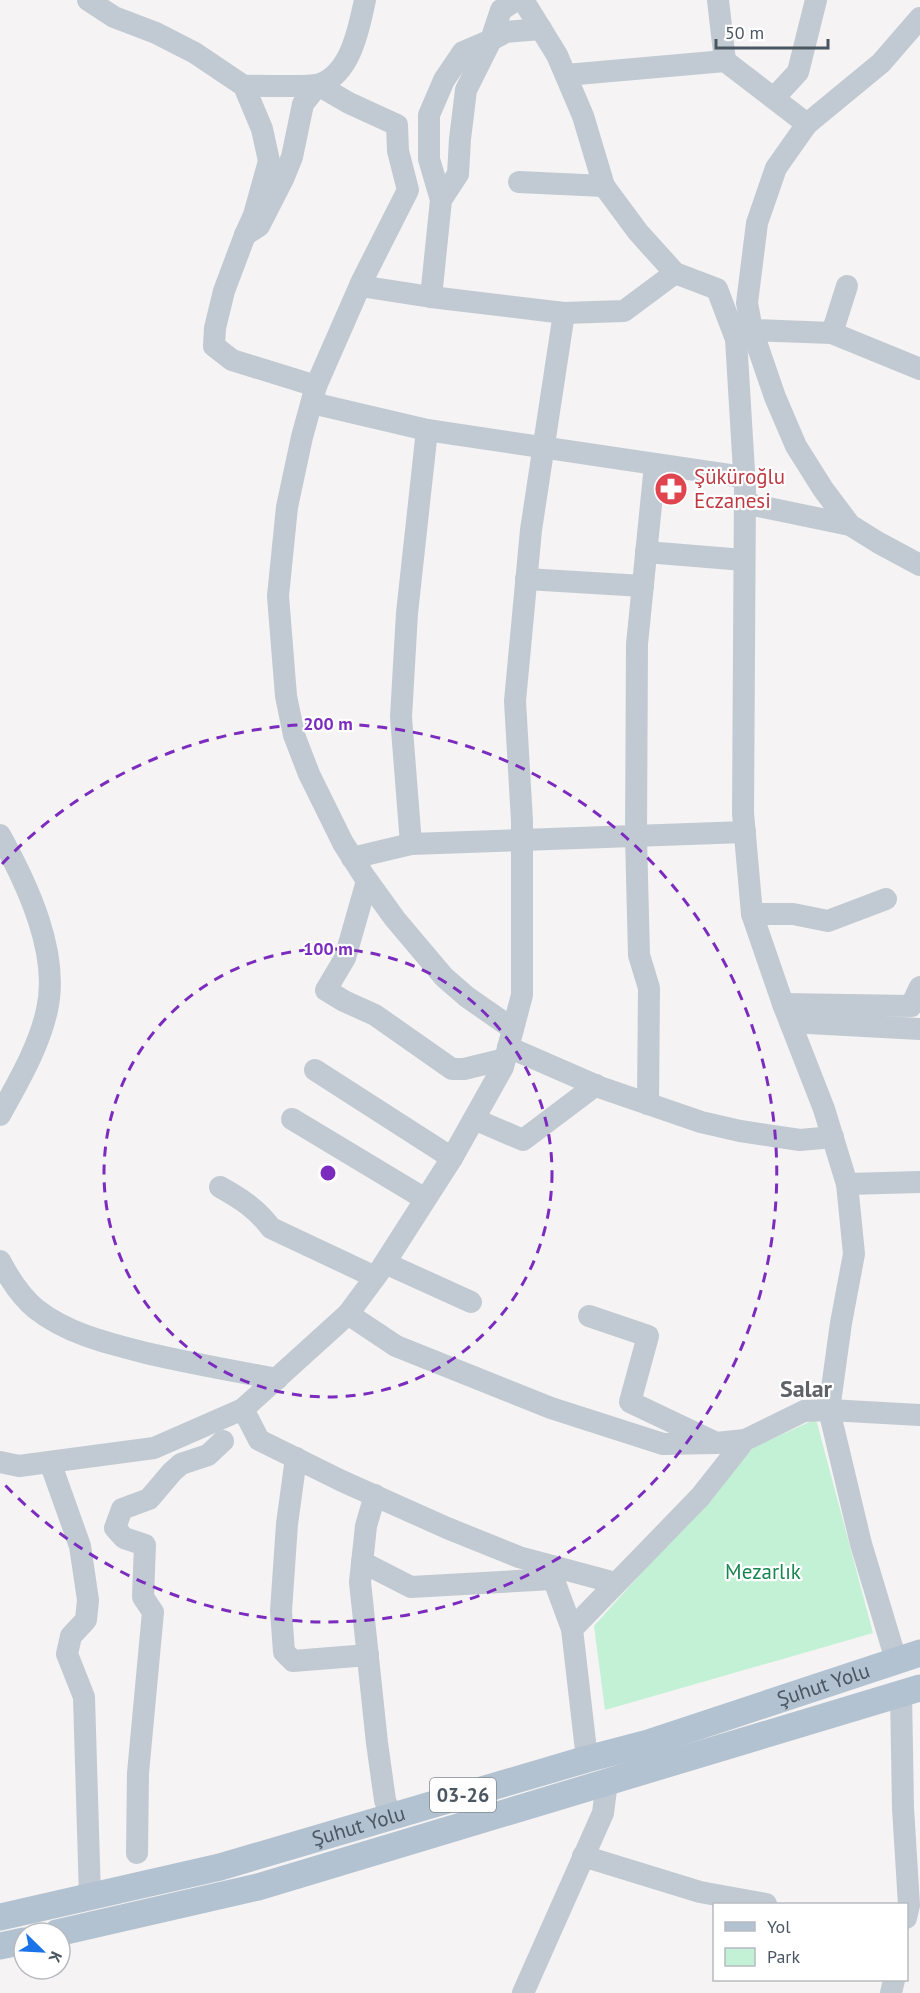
<svg xmlns="http://www.w3.org/2000/svg" width="920" height="1993" viewBox="0 0 920 1993" font-family="'PT Sans',sans-serif">
<rect width="100%" height="100%" fill="#f5f3f3"/>
<!-- green -->
<path fill="#c3f1d5" d="M816,1419l57,214 -268,77 -11,-84 160,-179z"/>
<g fill="none" stroke-linecap="round" stroke-linejoin="round">
<!-- minor -->
<g stroke="#c1cad2" stroke-width="22">
<path d="M88,0l26,17 42,16 39,20 49,33 18,43 7,32 -15,54 -9,20 -21,56 -9,37 -1,18 18,14 84,26"/>
<path d="M523,0l34,55 26,61 21,70 34,46 37,41 42,16 19,50 9,149 -2,325 9,101 31,90 41,105 23,75 7,70 -13,69 -12,87 32,134 35,116"/>
<path d="M718,0l7,61"/>
<path d="M920,18l-39,45 -74,61 -31,44 -19,55 -10,80 5,27 23,67 21,49 27,43 27,36 29,18 41,22"/>
<path d="M566,75l159,-14 82,63"/>
<path d="M244,86c16,-1 63,2 76,-2 31,-11 39,-56 45,-84"/>
<path d="M774,98l24,-26 18,-72"/>
<path d="M519,182l85,4"/>
<path d="M441,200l-12,-41v-44l15,-35 19,-28 28,-12 10,-30 15,-10"/>
<path d="M245,235l14,-9 24,-47 9,-22 11,-53 15,-19 31,18 48,22 1,26 10,39 -46,91 -46,105 -14,51 -15,70 -9,89 8,100 8,39 15,39 34,69 21,33 31,43 49,58 23,20 46,32"/>
<path d="M360,286l71,11 133,16 60,-2 51,-38"/>
<path d="M431,297l10,-97 17,-26 2,-35 6,-49 25,-50 15,-8 35,-3"/>
<path d="M752,330l80,3 88,36"/>
<path d="M832,333l15,-47"/>
<path d="M312,403l115,27 316,47"/>
<path d="M744,503l106,22"/>
<path d="M646,552l98,8"/>
<path d="M526,579l117,7"/>
<path d="M0,835c27,49 60,118 47,175 -8,37 -29,72 -47,105"/>
<path d="M411,844l-10,-127 6,-104 20,-183"/>
<path d="M352,858l59,-14 334,-12"/>
<path d="M367,881l-22,77 -19,32 18,11 31,14 77,54h12l41,-10"/>
<path d="M752,914h41l35,7 58,-22"/>
<path d="M783,1004l128,2 9,-19"/>
<path d="M790,1022l130,7"/>
<path d="M508,1047l94,41 99,34 39,9 60,9 33,-3"/>
<path d="M315,1070l137,88"/>
<path d="M648,1104l1,-116 -10,-33 -3,-118 1,-193 18,-179"/>
<path d="M292,1119l133,80"/>
<path d="M474,1119l49,21 73,-55"/>
<path d="M847,1184l73,-2"/>
<path d="M220,1187c20,11 37,22 51,41l104,49"/>
<path d="M0,1261c9,17 20,35 36,48 32,25 71,34 110,44 43,10 87,18 131,26"/>
<path d="M385,1263l86,39"/>
<path d="M348,1314l48,32 155,62 112,36 53,-1 29,-3"/>
<path d="M589,1316l59,20 -18,66 82,39"/>
<path d="M243,1409l16,31 83,41 105,47 72,29 97,26"/>
<path d="M296,1458l-9,66 -6,87 3,41 9,9 75,-6"/>
<path d="M0,1462l19,4 135,-18 89,-39 105,-95 31,-42 73,-114 51,-91 19,-72v-174l-7,-120 16,-171 33,-217"/>
<path d="M50,1462l30,84 8,54 -2,20 -15,16 -4,18 17,43 6,200"/>
<path d="M375,1495l-9,31 -6,56 17,161 8,57 6,17"/>
<path d="M362,1562l49,25 142,-8"/>
<path d="M549,1567l23,62"/>
<path d="M901,1692l2,116 6,97 -3,13"/>
<path d="M587,1759l-15,-130 128,-132 45,-57 59,-29 25,-1 91,5"/>
<path d="M137,1853l1,-80 15,-161 -10,-15 2,-52 -21,-7 -9,-10 7,-19 27,-10 23,-27 9,-8 27,-9 15,-14"/>
<path d="M583,1856l117,36 66,12"/>
<path d="M523,1993l80,-180 4,-31"/>
<path d="M891,1993l3,-13"/>
</g>
<!-- major -->
<g stroke="#b3c2d1" stroke-width="27">
<path id="s1" d="M0,1917l220,-50 367,-108 61,-16 272,-90"/>
<path d="M57,1933l201,-46 662,-199"/>
<path d="M0,1946l24,-5"/>
</g>
</g>
<!-- distance rings -->
<g fill="none" stroke="#7b2cbf" stroke-width="3" stroke-dasharray="10 8">
<circle cx="328" cy="1173" r="224"/>
<path d="M2 864A449 449 0 1 1 2 1482"/>
</g>
<!-- icons -->
<defs>
<g id="pharmacy-disc" transform="scale(1.725)"><circle r="9.5" fill="#e0444e" stroke="#fff"/><path d="M-2-6h4v4h4v4h-4v4h-4v-4h-4v-4h4Z" fill="#fff"/></g>
</defs>
<g fill-rule="evenodd">
<use href="#pharmacy-disc" x="671" y="489"/>
</g>
<g text-anchor="middle" stroke-width="4.5" stroke-linejoin="round" paint-order="stroke">
<!-- shield labels -->
<rect fill="#fff" stroke="#808990" stroke-width="1.5" x="430" y="1778" width="66" height="34" rx="4.5"/>
<g font-size="20" font-weight="bold" fill="#4a5661">
<text x="463" y="1802">03-26</text>
</g>
<!-- health labels -->
<g font-size="21" fill="#be3a42" stroke="#fff" text-anchor="start">
<text x="694" y="484">Şüküroğlu<tspan x="694" dy="24">Eczanesi</tspan></text>
</g>
<!-- park labels -->
<g font-size="21" fill="#17864f" stroke="#fff">
<text x="763" y="1579">Mezarlık</text>
</g>
<!-- street labels -->
<g font-size="21" fill="#4a5661" stroke="#fff">
<text dy="7" stroke="none"><textPath href="#s1" startOffset="856">Şuhut Yolu</textPath></text>
<text dy="7" stroke="none"><textPath href="#s1" startOffset="370">Şuhut Yolu</textPath></text>
</g>
<!-- quarter labels -->
<g font-size="24" font-weight="bold" fill="#5f6368" stroke="#fff">
<text x="806" y="1397">Salar</text>
</g>
</g>
<circle cx="328" cy="1173" r="9" fill="#7b2cbf" stroke="#fff" stroke-width="3"/>
<g font-size="18" text-anchor="middle" font-weight="bold" fill="#7b2cbf" stroke="#fff" stroke-width="4.5" stroke-linejoin="round" paint-order="stroke">
<text x="328" y="730">200 m</text>
<text x="328" y="955">100 m</text>
</g>
<!-- legend -->
<rect x="713" y="1903" width="195" height="78" fill="#ffffff" stroke="#b7bbc0" stroke-width="1.5"/>
<rect x="725" y="1922" width="30" height="9" fill="#b3c2d1" stroke="#b7bbc0" stroke-width="1.5"/>
<text x="767" y="1933" font-size="18" fill="#4a5661">Yol</text>
<rect x="725" y="1948" width="30" height="18" fill="#c3f1d5" stroke="#b7bbc0" stroke-width="1.5"/>
<text x="767" y="1963" font-size="18" fill="#4a5661">Park</text>
<!-- north arrow -->
<g transform="translate(42 1951) rotate(114)"><circle r="28" fill="#ffffff" stroke="#b7bbc0" stroke-width="1.5"/>
<path d="M0-4.5L10 22L0 15L-10 22Z" fill="#1a73e8"/>
<text y="-9" font-size="16" font-weight="bold" text-anchor="middle" fill="#4a5661">K</text>
</g>
<!-- scale -->
<path d="M716 39v9h112v-9" fill="none" stroke="#4a5661" stroke-width="3"/>
<text x="725" y="39" font-size="18" fill="#4a5661" stroke="#ffffff" stroke-width="4.5" paint-order="stroke">50 m</text>
</svg>
